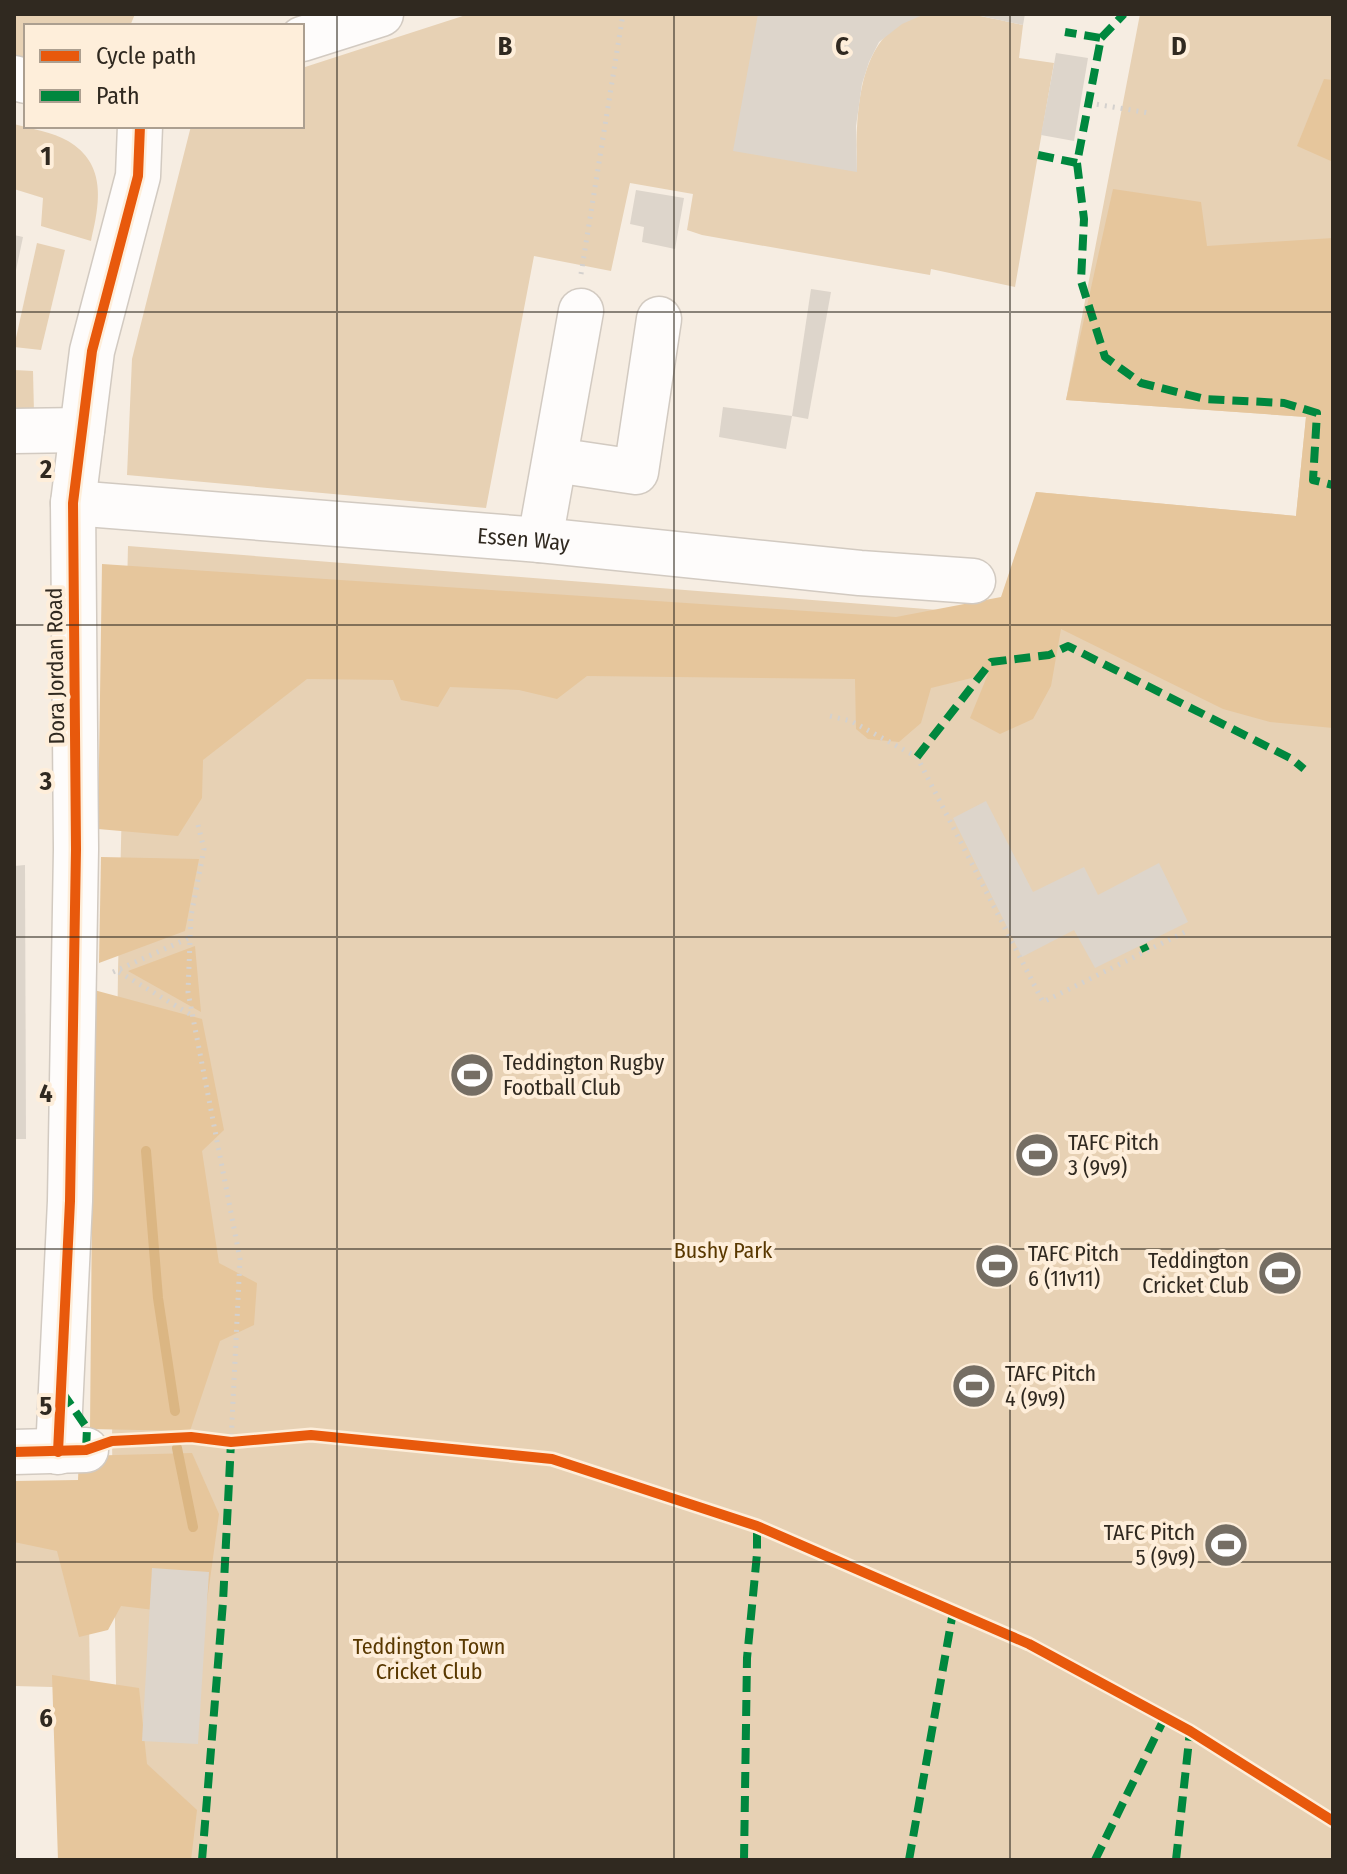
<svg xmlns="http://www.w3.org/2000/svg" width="1347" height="1874" viewBox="0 0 1347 1874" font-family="'Fira Sans Condensed',sans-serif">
<rect width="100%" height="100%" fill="#f6ede2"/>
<!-- green -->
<g fill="#e7d1b4">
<path d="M14,14h121l-5,12h-104v38l-12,-4z"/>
<path d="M469,14h289l99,157c-1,-54 -2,-143 68,-157 31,-6 67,5 98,11l-4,33 35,5 -39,224 -84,-18 -1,6 -228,-40 -15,-5 6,-36 -63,-11 -19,88 -77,-15 -48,252 -359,-33 5,-116 59,-233h111v-58z"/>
<path d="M1140,14h193v1846h-1214l-7,-419 6,-470 10,-425 886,70 22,-124 260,24 10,-99 -240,-17z"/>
<path d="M14,124c17,5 39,8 54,17 39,23 32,62 23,100l-50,-15 2,-28 -29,-9z"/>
<path d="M37,243l28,7 -24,100 -27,-3z"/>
<path d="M14,370l19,1 1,42 -20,1z"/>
<path d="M87,1481l3,207 -76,-2v-204z"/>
</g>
<!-- forest -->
<g fill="#e6c69c">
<path d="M1324,79l9,1v82l-36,-16z"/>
<path d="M1113,189l88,13 6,44 126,-8v490l-63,-6 -47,-13 -162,-80 -10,57 -18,33 -33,15 -30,-16 18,-44 -57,14 -10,35 -22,19 -31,-3 -12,-10 -1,-50 -268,-3 -30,23 -38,-9 -69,-3 -12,20 -37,-7 -8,-20 -86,-1 -104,81 -1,38 -24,38 -80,-7 4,-265 794,53 105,-20 35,-105 260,24 10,-99 -240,-17z"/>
<path d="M101,857l98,2 -14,72 -86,32z"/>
<path d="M195,946l6,66 -73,-41z"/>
<path d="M94,990l108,29 22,111 -22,21 17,112 38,20 -3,42 -34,16 -30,90 -100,-2z"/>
<path d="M192,1453l27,61 -14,102 -84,-10 -13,24 -29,7 -22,-86 -43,-9v-61l64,-1 1,-24z"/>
<path d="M52,1675l87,13 8,76 50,46 -6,50h-133z"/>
</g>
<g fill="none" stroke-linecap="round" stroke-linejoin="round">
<!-- stream -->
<g stroke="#dbb683" stroke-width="10">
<path d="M146,1151l12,147 17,113"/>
<path d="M177,1448l16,79"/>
</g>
</g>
<!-- building -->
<g fill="#ddd5cb">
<path d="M758,14h167l-23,10 -23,18 -10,20 -7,22 -6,42 1,46 -124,-21z"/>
<path d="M972,14h53l-2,11z"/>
<path d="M1056,53l32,5 -14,83 -33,-6z"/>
<path d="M636,190l48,8 -9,51 -33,-7 2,-15 -14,-3z"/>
<path d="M14,235l9,2 -8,38 -1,-1z"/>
<path d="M811,289l20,3 -23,127 -16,-3z"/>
<path d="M723,407l69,9 -6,33 -67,-12z"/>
<path d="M986,801l47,91 51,-25 14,28 61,-32 29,59 -93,46 -21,-38 -52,27 -69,-139z"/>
<path d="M25,865l1,274h-12v-273z"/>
<path d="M152,1568l57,4 -11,172 -56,-3z"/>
</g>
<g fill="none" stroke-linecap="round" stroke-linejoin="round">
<!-- minor casing -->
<g stroke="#d2cac1" stroke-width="47">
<g id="minor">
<path d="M302,39l79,-25"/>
<path d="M14,78l12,3"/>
<path d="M14,431l68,-1"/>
<path d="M555,460l81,12 23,-153"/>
<path id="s1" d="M73,503l467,37 320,33 113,8"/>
<path d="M540,540l41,-229"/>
<path d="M14,1452l72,-2"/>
<path d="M58,1452l12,-251 6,-352 -3,-346 19,-152 46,-175 2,-50"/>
</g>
</g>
<!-- path -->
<g stroke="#d4d1ce" stroke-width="5" stroke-dasharray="2 6" stroke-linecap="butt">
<path d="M1089,103l60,10"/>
<path d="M581,274l42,-260"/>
<path d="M830,716l21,5 66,36 126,245 146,-72"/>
<path d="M198,825l6,24 -13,67 -3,76 52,267 -9,183"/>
<path d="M113,972l76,-34"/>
<path d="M119,972l74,44"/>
</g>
<!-- minor -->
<use href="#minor" stroke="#fefcfb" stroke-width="44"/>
<!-- quiet -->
<g stroke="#00873e" stroke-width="8" stroke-dasharray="16 8" stroke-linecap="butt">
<path d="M1101,38l23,-24"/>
<path d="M1038,155l39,8 24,-125 -36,-6"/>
<path d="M1077,163l7,56 -3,62 24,76 36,26 64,16 79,4 33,10 -4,67 20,5"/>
<path d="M917,757l74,-95 58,-7 19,-9 224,113 12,10"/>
<path d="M1143,945l3,6"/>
<path d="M62,1392l25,36 -1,22"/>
<path d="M202,1860l21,-258 8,-160"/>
<path d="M744,1860l3,-202 10,-104v-28"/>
<path d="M909,1860l44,-248"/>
<path d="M1095,1860l70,-143"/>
<path d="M1176,1860l14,-129"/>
</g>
<!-- cycleway casing -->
<g stroke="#feeeda" stroke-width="15">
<g id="cycleway">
<path d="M14,1452l72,-2 26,-9 79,-4 40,5 80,-7 241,24 205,67 272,118 161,87 143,90"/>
<path d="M58,1452l12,-251 6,-352 -3,-346 19,-152 46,-175 2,-50"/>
</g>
</g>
<!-- cycleway -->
<use href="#cycleway" stroke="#e8590c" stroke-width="10"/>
</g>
<!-- grid -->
<path fill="none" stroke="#302920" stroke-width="2" stroke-opacity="0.55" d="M337,14v1846M674,14v1846M1010,14v1846M14,312h1319M14,625h1319M14,937h1319M14,1249h1319M14,1562h1319"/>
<!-- icons -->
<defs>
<g id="stadium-disc" transform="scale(2.3)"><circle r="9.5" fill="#756e64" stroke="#feeeda"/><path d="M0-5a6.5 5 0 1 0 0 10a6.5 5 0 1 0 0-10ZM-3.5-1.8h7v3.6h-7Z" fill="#fff"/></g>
</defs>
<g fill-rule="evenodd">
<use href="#stadium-disc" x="472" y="1075"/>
<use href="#stadium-disc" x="1037" y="1155"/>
<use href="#stadium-disc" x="997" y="1266"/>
<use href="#stadium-disc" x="1280" y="1273"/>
<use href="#stadium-disc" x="974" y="1386"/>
<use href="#stadium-disc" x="1226" y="1545"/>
</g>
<g text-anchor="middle" stroke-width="8" stroke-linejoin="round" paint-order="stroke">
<!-- street labels -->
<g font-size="22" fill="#302920" stroke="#feeeda">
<text dy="8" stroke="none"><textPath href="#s1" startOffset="452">Essen Way</textPath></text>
<text transform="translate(55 666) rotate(-91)" y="8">Dora Jordan Road</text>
</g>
<!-- poi labels -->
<g font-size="22" fill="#302920" stroke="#feeeda" text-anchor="start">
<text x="503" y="1070">Teddington Rugby<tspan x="503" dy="25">Football Club</tspan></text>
<text x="1068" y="1150">TAFC Pitch<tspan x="1068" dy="25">3 (9v9)</tspan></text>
<text x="1028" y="1261">TAFC Pitch<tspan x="1028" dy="25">6 (11v11)</tspan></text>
<text x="1249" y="1268" text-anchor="end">Teddington<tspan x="1249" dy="25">Cricket Club</tspan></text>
<text x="1005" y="1381">TAFC Pitch<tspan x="1005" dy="25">4 (9v9)</tspan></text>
<text x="1195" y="1540" text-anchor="end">TAFC Pitch<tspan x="1195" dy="25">5 (9v9)</tspan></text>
</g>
<!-- park labels -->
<g font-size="22" fill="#593800" stroke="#feeeda">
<text x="723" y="1258">Bushy Park</text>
<text x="429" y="1654">Teddington Town<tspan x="429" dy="25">Cricket Club</tspan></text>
</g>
</g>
<g font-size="26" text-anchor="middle" font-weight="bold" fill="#302920" stroke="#feeeda" stroke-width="8" stroke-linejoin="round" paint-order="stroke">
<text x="505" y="55">B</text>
<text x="842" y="55">C</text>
<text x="1179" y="55">D</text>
<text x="46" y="165">1</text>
<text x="46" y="478">2</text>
<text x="46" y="790">3</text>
<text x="46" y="1102">4</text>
<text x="46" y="1415">5</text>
<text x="46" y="1727">6</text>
</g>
<!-- border -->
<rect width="1347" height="1874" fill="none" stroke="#302920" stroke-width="32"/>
<!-- legend -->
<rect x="24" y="24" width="280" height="104" fill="#feeeda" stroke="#ac9f90" stroke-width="2"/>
<rect x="40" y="50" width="40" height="12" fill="#e8590c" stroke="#ac9f90" stroke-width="2"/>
<text x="96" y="64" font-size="24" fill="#302920">Cycle path</text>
<rect x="40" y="90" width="40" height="12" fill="#00873e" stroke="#ac9f90" stroke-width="2"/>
<text x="96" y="104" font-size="24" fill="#302920">Path</text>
</svg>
